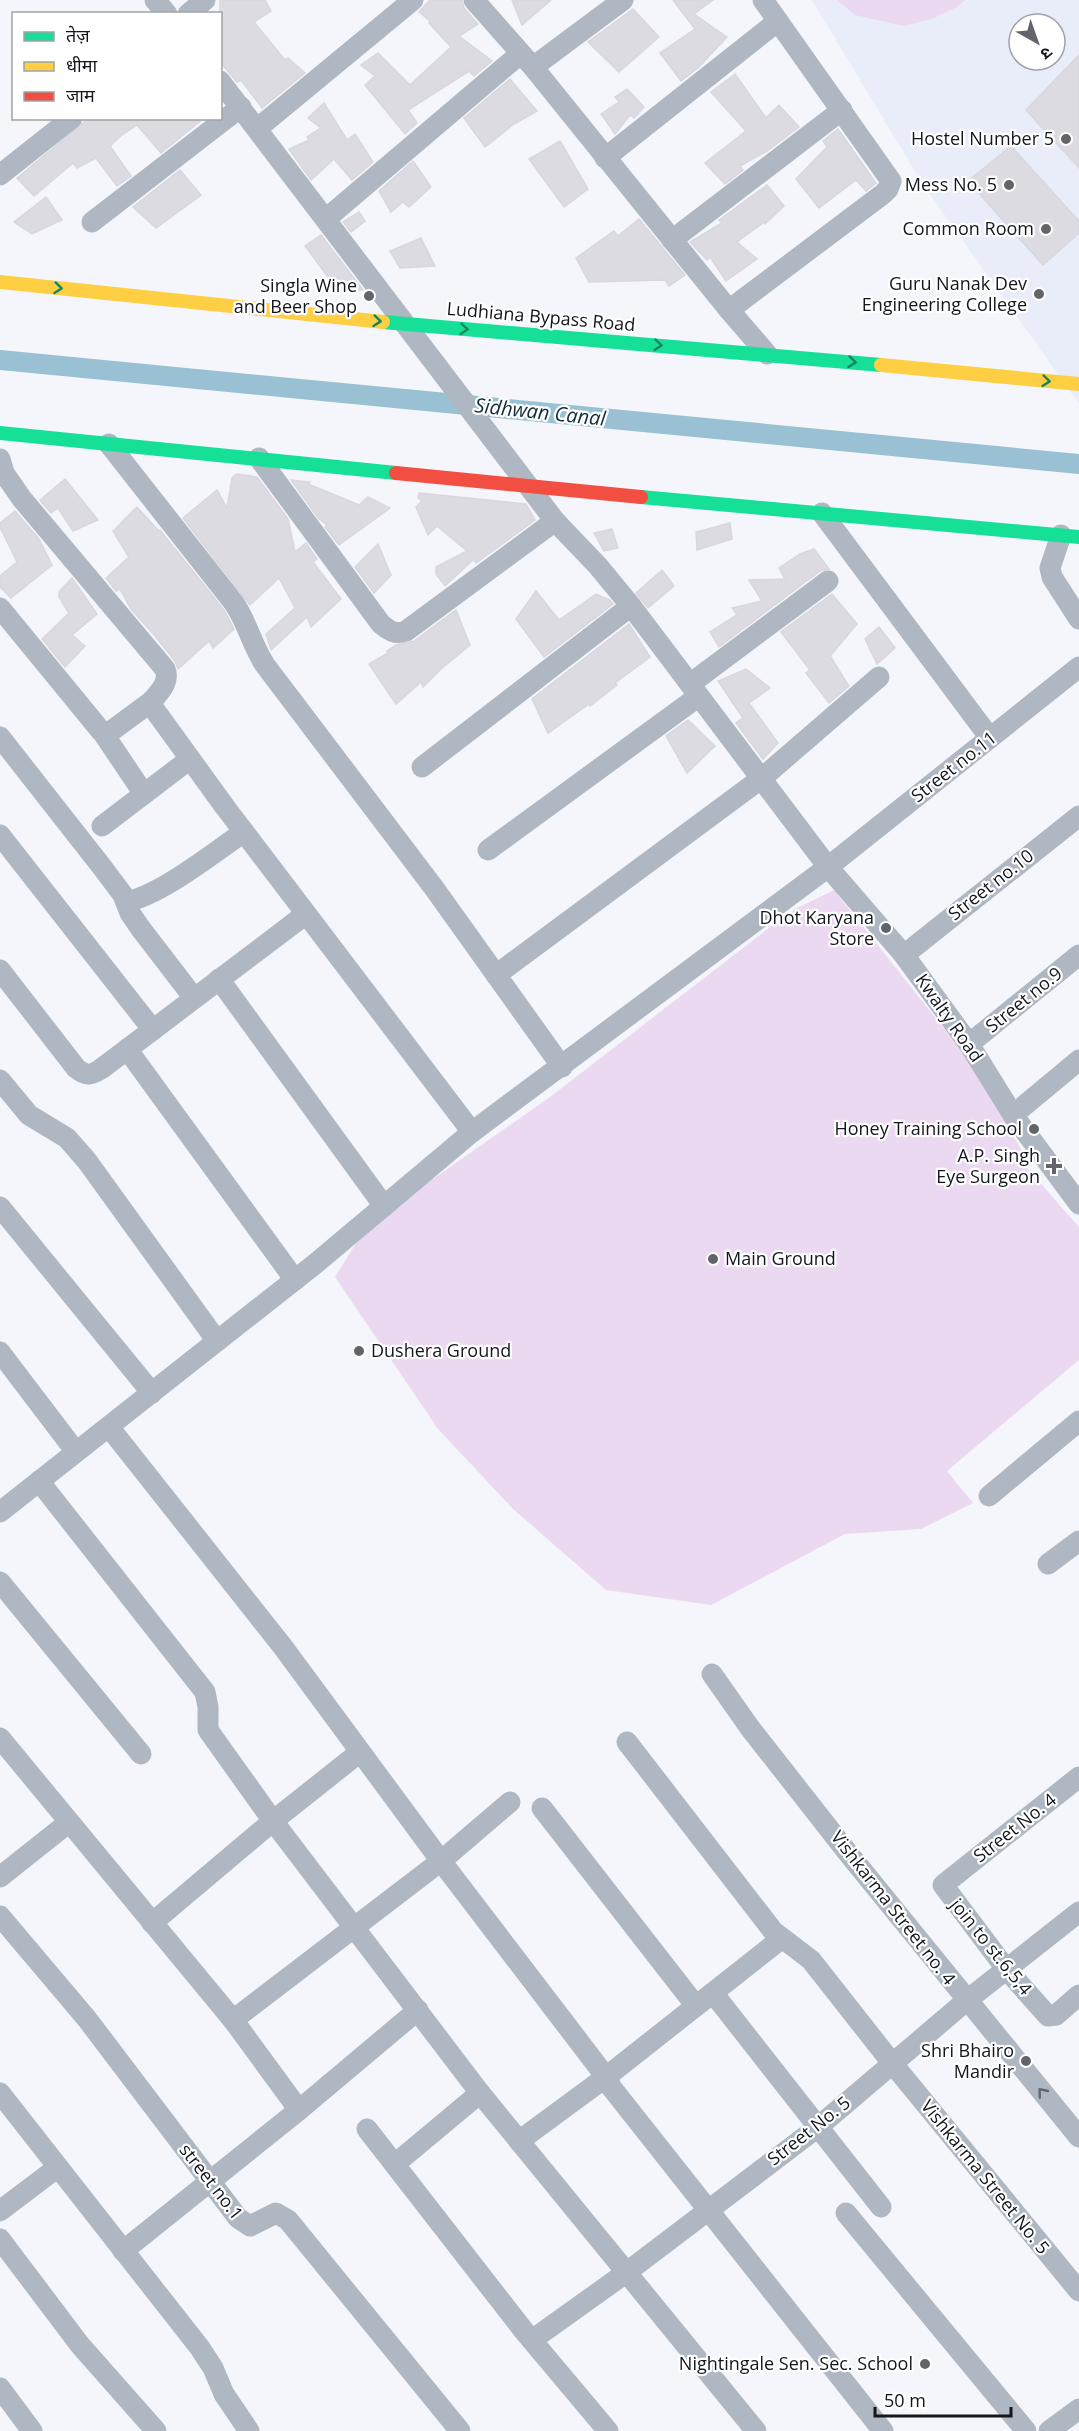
<svg xmlns="http://www.w3.org/2000/svg" width="1079" height="2431" viewBox="0 0 1079 2431" font-family="'Open Sans','Noto Sans Devanagari',sans-serif">
<rect width="100%" height="100%" fill="#f5f6fb"/>
<!-- built -->
<path fill="#e9ecf9" fill-rule="evenodd" d="M812,0h267v404l-157,-221zM1019,24h36v36h-36z"/>
<!-- green -->
<g fill="#ebd9f2">
<path d="M837,0h128l-8,7 -23,11 -30,8 -49,-11z"/>
<path d="M834,890l131,165 65,109 -3,4 52,59v133l-132,111 26,32 -52,26 -76,5 -134,71 -105,-15 -93,-81 -75,-80 -103,-152 23,-37 62,-52 130,-91 224,-173 21,-15z"/>
</g>
<g fill="none" stroke-linecap="round" stroke-linejoin="round">
<!-- canal -->
<path stroke="#99c1d3" stroke-width="20" d="M0,360l1079,104"/>
</g>
<!-- building -->
<g fill="#dcdbe2" stroke="#d8d7de" stroke-width="1.5">
<path d="M220,0h45l6,11 -17,11 31,38 3,-2 17,15 -43,35 -21,-28 -4,2 -17,-20z"/>
<path d="M430,0h32l2,8 14,16 -19,12 33,25 -18,15 -5,-5 -61,39 9,13 -12,11 -40,-49 10,-9 -14,-11 17,-12 32,32 41,-38 -22,-24 1,-2 -11,-9z"/>
<path d="M512,0h39l-29,25z"/>
<path d="M673,0h40l-19,14 33,23 -29,31 -17,13 -21,-28 35,-24z"/>
<path d="M633,9l26,28 -40,35 -31,-30z"/>
<path d="M1079,55v113l-53,-58z"/>
<path d="M735,74l31,44 13,-13 20,22 -32,24 -27,15 3,4 -18,14 -20,-21 41,-32 -35,-39z"/>
<path d="M510,79l27,32 -23,13 -29,23 -21,-29z"/>
<path d="M627,89l17,18 -10,11 -4,-3 -15,19 -14,-20 18,-12 -4,-5z"/>
<path d="M324,103l23,37 8,-6 18,28 -21,18 -18,-21 -23,21 -22,-31 20,-9 -2,-3 14,-9 -13,-10z"/>
<path d="M89,118h115l-43,35 -24,-28 -14,9 -13,12 21,30 -14,10 -21,-28 -19,10 -4,-5 -39,33 -17,-18z"/>
<path d="M838,129l38,54 -10,8 -10,-11 -37,28 -23,-29 31,-32 -4,-6z"/>
<path d="M560,141l28,48 -24,18 -35,-48z"/>
<path d="M1011,146l68,75v12l-36,32 -75,-84z"/>
<path d="M413,161l18,26 -22,20 -6,-5 -12,10 -12,-21z"/>
<path d="M180,170l21,25 -45,33 -23,-21z"/>
<path d="M767,185l17,21 -19,18 -1,-2 -27,20 20,17 -31,22 -16,-24 -3,3 -17,-18 32,-19 -3,-3z"/>
<path d="M46,197l16,23 -30,14 -18,-12z"/>
<path d="M359,212l6,9 -14,11 -8,-10z"/>
<path d="M639,219l46,56 -16,11 -4,-6 -76,2 -13,-24 38,-27 4,5z"/>
<path d="M321,235l42,55 -26,-1 -32,-43z"/>
<path d="M421,238l14,28 -35,2 -10,-17z"/>
<path d="M237,474l20,3 31,42 7,33 11,-9 11,16 -4,3 28,37 -30,28 -4,-10 -36,33 -5,-16 29,-26 -16,-30 -29,27 -67,-87 34,-28 10,18 5,-30z"/>
<path d="M65,479l33,41 -25,11 -15,-23 -7,5 -11,-13z"/>
<path d="M291,480l19,2 -2,2 51,21 9,-8 22,11 -51,37 -14,-18 2,-2 -8,-6z"/>
<path d="M419,493l107,11 9,16 -59,43 -3,-3 -28,26 -9,-12v-7l31,-16 -30,-25 -9,9 -12,-28 6,-6 -4,-3z"/>
<path d="M137,507l22,24 1,-1 64,80 10,19 -21,19 -4,-7 -31,28 -3,-8 -20,-25 -24,-27 -11,-20 -4,2 -10,-13 23,-21 -16,-26z"/>
<path d="M15,511l24,28 13,26 -41,33 -11,-11v-11l17,-14 -17,-35v-4z"/>
<path d="M730,523l2,16 -35,11 -1,-18z"/>
<path d="M612,529l6,19 -14,3 -10,-18z"/>
<path d="M378,544l13,31 -17,18 -19,-26z"/>
<path d="M814,549l15,20 -9,2 -101,76 -9,-15 27,-17 -5,-7 30,-7 -13,-21 36,-1 -6,-11 21,-14z"/>
<path d="M662,570l12,16 -26,22 -12,-15z"/>
<path d="M72,578l25,36 -25,21 13,11 -20,21 -23,-28 27,-26 -10,-16v-5z"/>
<path d="M536,591l23,29 37,-26 14,6 3,4 -69,53 -28,-38z"/>
<path d="M832,594l25,30 -27,32 19,30 -20,17 -23,-30 4,-3 -29,-38z"/>
<path d="M456,610l14,35 -29,24 -18,18 -2,-5 -25,22 -27,-40 19,-11 -1,-2 9,-6 18,-4z"/>
<path d="M629,624l21,33 -35,26 2,2 -27,21 -1,-2 -41,29 -16,-34z"/>
<path d="M879,627l16,21 -18,16 -12,-25z"/>
<path d="M746,669l24,19 -21,15 29,40 -15,16 -27,-36 7,-5 -25,-37z"/>
<path d="M688,720l27,26 -28,27 -21,-37z"/>
</g>
<g fill="none" stroke-linecap="round" stroke-linejoin="round">
<!-- street -->
<g stroke="#aeb7c2" stroke-width="21">
<path d="M155,0l12,14"/>
<path d="M474,0l59,67 196,243 38,44"/>
<path d="M188,14l17,-14"/>
<path d="M533,67l90,-67"/>
<path d="M220,81l335,440 43,45 33,40 197,261 76,88 65,89 44,71 66,89"/>
<path d="M258,128l155,-128"/>
<path d="M605,158l173,-137"/>
<path d="M0,175l72,-57"/>
<path d="M327,218l193,-164"/>
<path d="M92,222l149,-115"/>
<path d="M672,240l170,-130"/>
<path d="M729,310l154,-116 5,-5 3,-8 -128,-181"/>
<path d="M109,444l125,159c13,19 18,42 31,62l169,223 128,179"/>
<path d="M259,458l122,166c9,7 14,11 25,7l149,-110"/>
<path d="M0,459l4,14 18,26 143,170c5,13 -5,22 -13,32l2,8 71,98 247,325"/>
<path d="M822,513l168,225"/>
<path d="M1061,535l-11,33 2,9 27,42"/>
<path d="M0,608l101,123 9,1 42,-31"/>
<path d="M690,684l138,-103"/>
<path d="M103,733l41,61"/>
<path d="M0,737l102,130 21,28 7,18 11,16 53,69"/>
<path d="M422,767l209,-161"/>
<path d="M102,826l88,-67"/>
<path d="M0,835l153,195"/>
<path d="M488,850l211,-154"/>
<path d="M126,902c35,-7 87,-49 118,-70"/>
<path d="M904,955l175,-139"/>
<path d="M0,970l76,98c10,8 14,8 25,1l205,-155"/>
<path d="M496,975l266,-197 117,-101"/>
<path d="M219,979l165,227"/>
<path d="M969,1044l110,-89"/>
<path d="M127,1049l168,231"/>
<path d="M0,1080l29,35 38,23 20,23 130,180"/>
<path d="M1013,1115l66,-55"/>
<path d="M0,1207l152,186"/>
<path d="M0,1352l76,100"/>
<path d="M109,1427l174,220 158,214 168,220 2,6 272,344"/>
<path d="M39,1481l166,211 3,15v23l65,91 207,272 276,338"/>
<path d="M989,1496l90,-75"/>
<path d="M0,1512l315,-248 157,-132 356,-265 251,-200"/>
<path d="M1048,1564l31,-23"/>
<path d="M0,1582l141,172"/>
<path d="M712,1674l38,54 98,125 231,284"/>
<path d="M0,1738l233,282 66,90"/>
<path d="M627,1742l146,189 38,29 81,103 187,228"/>
<path d="M1079,1777l-136,108 64,85 41,46 8,-1 23,-20"/>
<path d="M542,1808l154,198"/>
<path d="M0,1877l68,-54"/>
<path d="M0,1916l87,103 151,199 12,8 26,-13 12,7 172,211"/>
<path d="M152,1923l121,-102 87,-69"/>
<path d="M713,1993l168,214"/>
<path d="M233,2020l208,-159 69,-59"/>
<path d="M0,2093l200,255 13,20 11,26 25,37"/>
<path d="M367,2129l157,202 84,100"/>
<path d="M519,2141l87,-64 175,-138"/>
<path d="M395,2164l85,-71"/>
<path d="M0,2211l58,-44"/>
<path d="M846,2213l180,218"/>
<path d="M0,2239l80,106 76,86"/>
<path d="M123,2251l176,-141 119,-100"/>
<path d="M532,2340l95,-68 191,-145 148,-126 113,-89"/>
<path d="M0,2388l32,43"/>
<path d="M1049,2431l30,-22"/>
</g>
<!-- fast -->
<g stroke="#16e098" stroke-width="14">
<path d="M383,322l498,43"/>
<path d="M0,433l396,40"/>
<path d="M641,497l438,40"/>
</g>
<!-- slow -->
<g stroke="#ffcf43" stroke-width="14">
<path d="M0,282l383,40"/>
<path d="M881,365l198,19"/>
</g>
<!-- jam -->
<path stroke="#f24e42" stroke-width="14" d="M396,473l245,24"/>
</g>
<!-- one-way arrows -->
<defs><path id="oneway-chevron" d="M-2-3.5L2.5 0L-2 3.5" fill="none" stroke-width="1.6" stroke-linecap="round" stroke-linejoin="round" transform="scale(1.5)"/></defs>
<g stroke="#158561">
<use href="#oneway-chevron" transform="translate(58 288) rotate(6)"/>
<use href="#oneway-chevron" transform="translate(377 321) rotate(6)"/>
<use href="#oneway-chevron" transform="translate(464 329) rotate(5)"/>
<use href="#oneway-chevron" transform="translate(658 345) rotate(5)"/>
<use href="#oneway-chevron" transform="translate(852 362) rotate(6)"/>
<use href="#oneway-chevron" transform="translate(1046 381) rotate(6)"/>
</g>
<use stroke="#616670" href="#oneway-chevron" transform="translate(1042 2092) rotate(-129)"/>
<!-- markers -->
<g fill="#63646b" stroke="#fff" stroke-width="2">
<circle cx="1066" cy="139" r="6"/>
<circle cx="1009" cy="185" r="6"/>
<circle cx="1046" cy="229" r="6"/>
<circle cx="1039" cy="294" r="6"/>
<circle cx="369" cy="296" r="6"/>
<circle cx="886" cy="928" r="6"/>
<circle cx="1034" cy="1129" r="6"/>
<path d="M1051 1157h6v6h6v6h-6v6h-6v-6h-6v-6h6z"/>
<circle cx="713" cy="1259" r="6"/>
<circle cx="359" cy="1351" r="6"/>
<circle cx="1026" cy="2061" r="6"/>
<circle cx="925" cy="2364" r="6"/>
</g>
<g text-anchor="middle" stroke-width="4.5" stroke-linejoin="round" paint-order="stroke">
<!-- poi labels -->
<g font-size="18" fill="#14161e" stroke="#fff" text-anchor="end">
<text x="1054" y="145">Hostel Number 5</text>
<text x="997" y="191">Mess No. 5</text>
<text x="1034" y="235">Common Room</text>
<text x="1027" y="290">Guru Nanak Dev<tspan x="1027" dy="21">Engineering College</tspan></text>
<text x="357" y="292">Singla Wine<tspan x="357" dy="21">and Beer Shop</tspan></text>
<text x="874" y="924">Dhot Karyana<tspan x="874" dy="21">Store</tspan></text>
<text x="1022" y="1135">Honey Training School</text>
<text x="1040" y="1162">A.P. Singh<tspan x="1040" dy="21">Eye Surgeon</tspan></text>
<text x="725" y="1265" text-anchor="start">Main Ground</text>
<text x="371" y="1357" text-anchor="start">Dushera Ground</text>
<text x="1014" y="2057">Shri Bhairo<tspan x="1014" dy="21">Mandir</tspan></text>
<text x="913" y="2370">Nightingale Sen. Sec. School</text>
</g>
<!-- street labels -->
<g font-size="18" fill="#14161e" stroke="#fff">
<text transform="translate(541 317) rotate(5)" y="6">Ludhiana Bypass Road</text>
<text transform="translate(954 767) rotate(-38)" y="6">Street no.11</text>
<text transform="translate(991 885) rotate(-38)" y="6">Street no.10</text>
<text transform="translate(1024 1000) rotate(-39)" y="6">Street no.9</text>
<text transform="translate(949 1018) rotate(55)" y="6">Kwalty Road</text>
<text transform="translate(1015 1828) rotate(-38)" y="6">Street No. 4</text>
<text transform="translate(893 1908) rotate(52)" y="6">Vishkarma Street no. 4</text>
<text transform="translate(991 1947) rotate(51)" y="6">join to st.6,5,4</text>
<text transform="translate(809 2131) rotate(-38)" y="6">Street No. 5</text>
<text transform="translate(985 2177) rotate(51)" y="6">Vishkarma Street No. 5</text>
<text transform="translate(211 2182) rotate(52)" y="6">street no.1</text>
</g>
<!-- water labels -->
<g font-size="20" font-style="italic" fill="#112d38" stroke="#fff">
<text transform="translate(540 412) rotate(6)" y="7">Sidhwan Canal</text>
</g>
</g>
<!-- legend -->
<rect x="12" y="12" width="210" height="108" fill="#ffffff" stroke="#a1a2a5" stroke-width="1.5"/>
<rect x="24" y="32" width="30" height="9" fill="#16e098" stroke="#a1a2a5" stroke-width="1.5"/>
<text x="66" y="42" font-size="18" fill="#14161e">तेज़</text>
<rect x="24" y="62" width="30" height="9" fill="#ffcf43" stroke="#a1a2a5" stroke-width="1.5"/>
<text x="66" y="72" font-size="18" fill="#14161e">धीमा</text>
<rect x="24" y="92" width="30" height="9" fill="#f24e42" stroke="#a1a2a5" stroke-width="1.5"/>
<text x="66" y="102" font-size="18" fill="#14161e">जाम</text>
<!-- north arrow -->
<g transform="translate(1037 42) rotate(140)"><circle r="28" fill="#ffffff" stroke="#a1a2a5" stroke-width="1.5"/>
<path d="M0-4.5L10 22L0 15L-10 22Z" fill="#63646b"/>
<text y="-9" font-size="16" font-weight="bold" text-anchor="middle" fill="#14161e">उ</text>
</g>
<!-- scale -->
<path d="M875 2407v9h136v-9" fill="none" stroke="#14161e" stroke-width="3"/>
<text x="884" y="2407" font-size="18" fill="#14161e" stroke="#ffffff" stroke-width="4.5" paint-order="stroke">50 m</text>
</svg>
